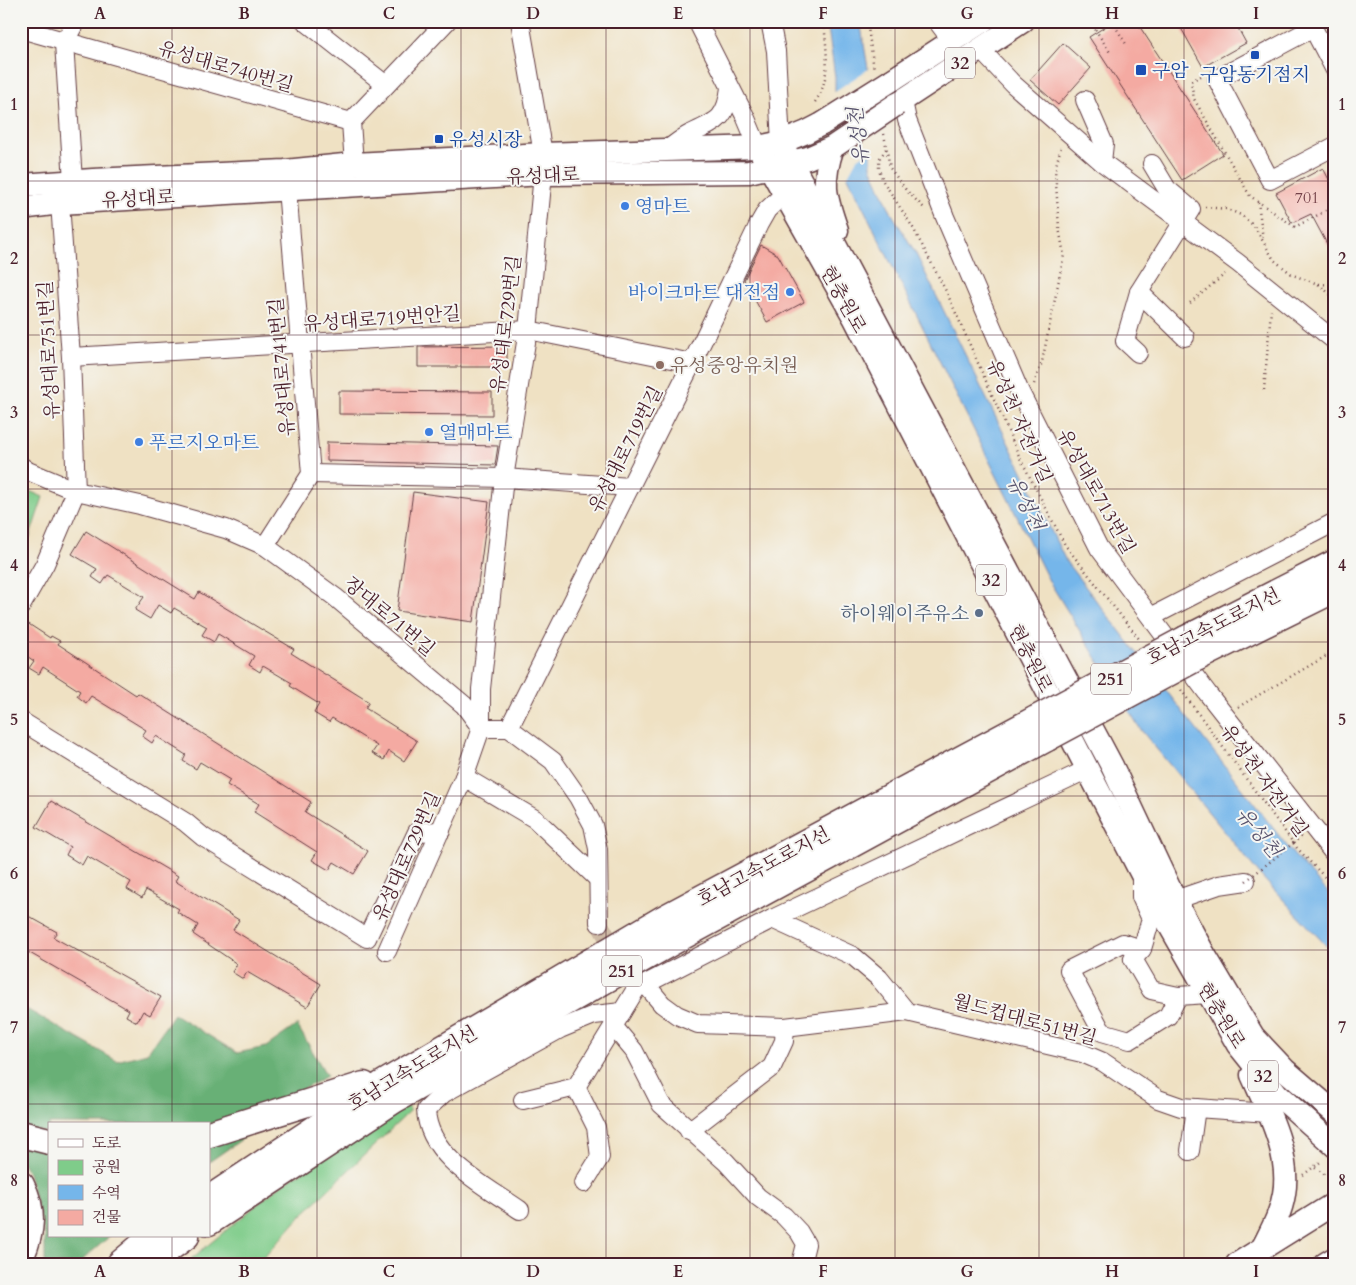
<svg xmlns="http://www.w3.org/2000/svg" width="1356" height="1285" viewBox="0 0 1356 1285" font-family="Cardo,'Noto Serif KR',serif">
<rect width="100%" height="100%" fill="#f6f6f2"/>
<filter id="ink" filterUnits="userSpaceOnUse"><feTurbulence type="fractalNoise" baseFrequency=".02" numOctaves="2"/><feDisplacementMap in="SourceGraphic" scale="10" xChannelSelector="R" yChannelSelector="G"/><feConvolveMatrix kernelMatrix="1 2 1 2 8 2 1 2 1" color-interpolation-filters="sRGB"/></filter>
<filter id="wash" filterUnits="userSpaceOnUse"><feTurbulence type="fractalNoise" baseFrequency=".0096" numOctaves="4" result="noise"/><feDisplacementMap in="SourceGraphic" scale="20" xChannelSelector="R" yChannelSelector="G"/><feGaussianBlur stdDeviation="1.12" result="paint"/><feColorMatrix in="noise" values="0 0 0 0 0 0 0 0 0 0 0 0 0 0 0 0 0 1.4 0 .05"/><feComposite in="paint" operator="in"/></filter>
<g filter="url(#wash)">
<rect width="100%" height="100%" fill="#efe1c3"/>
<!-- green -->
<g fill="#7fcc8a" stroke="#64765a">
<path d="M27,490l16,7 -22,66v-57z"/>
<path d="M406,1103l4,8 -109,105 -43,48h-73l96,-79z"/>
</g>
<!-- forest -->
<g fill="#67b076" stroke="#586850">
<path d="M21,1006l96,55 30,-8 27,-39 63,39 29,-6 31,-22 30,51 -49,27 -69,21h-160v9l-28,-6z"/>
<path d="M271,1119l-62,43v-23z"/>
<path d="M21,1139l28,7v90h61l-32,28h-33v-29l-17,-62 -7,-12z"/>
</g>
<!-- water -->
<path fill="#75b6ea" stroke="#606a8a" d="M827,21h33l11,65v81l21,47 23,38 152,311 227,292 41,45v55l-74,-79 -120,-146 -92,-149 -203,-408 -11,-54v-42z"/>
<!-- pier -->
<path fill="#efe1c3" d="M870,68l3,18v62l-16,11 -11,20 -14,-59v-27z"/>
<g id="blocks">
<!-- building -->
<g fill="#f4aaa2">
<path d="M1114,21h22l87,133 -41,26 -93,-143z"/>
<path d="M1177,21h57l12,22 -43,24z"/>
<path d="M1063,43l28,25 -33,37 -28,-25z"/>
<path d="M1323,168l12,23v68l-24,-45 -19,9 -16,-30z"/>
<path d="M761,245l17,10 26,47 -37,20 -23,-42z"/>
<path d="M507,346v21h-89v-20z"/>
<path d="M339,391l153,1v23l-153,-1z"/>
<path d="M327,442l171,4 -3,19 -168,-4z"/>
<path d="M413,492l76,10 -16,120 -76,-11z"/>
<path d="M86,531l109,68 4,-7 95,57 -3,4 78,49 -4,6 52,33 -13,20 -15,-10 -5,9 -12,-7 5,-7 -45,-28 -3,4 -15,-9 5,-9 -29,-18 2,-3 -29,-17 -3,6 -11,-7 5,-9 -36,-22 -4,8 -12,-7 5,-8 -33,-19 -3,5 -13,-8 -8,14 -15,-9 9,-13 -36,-22 -6,9 -10,-7 5,-8 -25,-15z"/>
<path d="M21,619l29,19 1,-2 9,5 -2,3 78,51 2,-2 173,109 -6,10 63,39 -14,23 -20,-12 -5,8 -17,-10 5,-8 -63,-40 5,-8 -32,-19 3,-5 -30,-18 -4,7 -13,-8 3,-6 -30,-19 -4,7 -10,-7 4,-6 -55,-34 -5,7 -9,-7 3,-5 -37,-24 -4,7 -10,-6 5,-7 -13,-9z"/>
<path d="M51,801l127,75 -3,5 64,39 -6,10 88,54 -14,23 -60,-35 -4,7 -11,-7 5,-8 -44,-30 5,-9 -21,-13 2,-3 -33,-19 -4,8 -15,-9 4,-7 -44,-26 -5,9 -16,-10 4,-8 -34,-20z"/>
<path d="M21,912l36,20 -4,5 108,60 -11,18 -7,-4 -6,11 -11,-6 3,-6 -108,-62z"/>
</g>
</g>
</g>
<g filter="url(#ink)">
<use href="#blocks" fill-opacity="0" stroke="#633c42" stroke-width="1"/>
<g fill="none" stroke-linecap="round" stroke-linejoin="round">
<!-- minor-tunnel -->
<path stroke="#cebaa5" stroke-width="18" stroke-dasharray="18 9" stroke-linecap="butt" d="M599,923l20,35"/>
<!-- minor casing -->
<g stroke="#633c42" stroke-width="20">
<g id="minor">
<path d="M305,21l81,64"/>
<path d="M520,21l23,133"/>
<path d="M697,21l48,95 13,31"/>
<path d="M770,21l6,30 5,92"/>
<path d="M937,21l15,20"/>
<path d="M21,29l330,93"/>
<path d="M981,50l32,34 89,78 136,101 97,78"/>
<path d="M1335,70l-22,-42 -96,51 53,101 65,-34"/>
<path d="M1085,100l19,44 -2,18"/>
<path d="M903,101l4,19 38,97 75,175 79,156 109,146 127,161"/>
<path d="M351,122l96,-101"/>
<path d="M351,122l3,42"/>
<path d="M668,149c7,-5 14,-11 22,-15 28,-13 36,-15 40,-46"/>
<path d="M1139,292l46,45"/>
<path d="M1138,353l-13,-12 14,-49 52,-83 -24,-20 -15,-25"/>
<path d="M71,357l457,-27 164,33"/>
<path d="M21,466l7,5 48,20 64,14 86,24 39,17 70,51 129,108 17,23h28l44,33 25,36 15,28 5,24 1,74"/>
<path d="M311,474l193,4 126,9"/>
<path d="M265,546l46,-72 -25,-297"/>
<path d="M21,606l24,-42 31,-73 -5,-134 -11,-154 13,-22 -9,-138 12,-22"/>
<path d="M1151,617l184,-95"/>
<path d="M21,721l164,101 18,15 164,101 50,-106 24,-1"/>
<path d="M509,728l183,-365 67,-139 8,-14 17,-16"/>
<path d="M464,777l71,42 63,60"/>
<path d="M1141,879v18l10,22 -9,30 -19,-6 -54,27 33,62 28,8 38,-24 10,-20 30,-2"/>
<path d="M1175,900l44,-15 27,-4"/>
<path d="M772,919l81,37 26,22 28,34"/>
<path d="M1142,949l-9,10 18,31 27,6"/>
<path d="M387,951l77,-174 17,-49v-39l23,-211 24,-148 15,-156"/>
<path d="M647,986l15,18 15,11 21,9 87,3 122,-15 175,41 21,9 55,37 23,8 88,6"/>
<path d="M613,1026l21,25 27,53 65,58 32,35 26,19 15,16 7,12 -5,20"/>
<path d="M576,1087l20,40 4,30 -16,26"/>
<path d="M523,1100l53,-13 60,-98 136,-70 316,-150"/>
<path d="M689,1131l83,-64 12,-26 1,-14"/>
<path d="M1190,1151l6,-43"/>
<path d="M520,1210c-34,-24 -92,-52 -94,-100l18,-17 116,-64 34,-14 28,-3"/>
</g>
</g>
<!-- major casing -->
<g stroke="#633c42" stroke-width="25">
<g id="major">
<path d="M892,80l91,-59"/>
<path d="M897,104l126,-83"/>
<path d="M781,143l331,623 63,134 29,54 49,82 32,34 50,43"/>
<path d="M758,147l96,170 301,583 83,145 40,50 57,51"/>
<path d="M833,147c-12,35 -8,49 4,83"/>
<path d="M21,185l72,-5 192,-9 69,-7 189,-10 215,-7c24,-4 43,-11 64,-23"/>
<path d="M21,208l39,-5 483,-29 206,-2 59,-14 25,-11"/>
<path d="M1252,1075c16,36 39,79 32,119 -3,19 -12,35 -20,51"/>
<path d="M1237,1264l98,-61"/>
<path d="M1325,1264l10,-6"/>
</g>
</g>
<!-- highway casing -->
<g stroke="#633c42" stroke-width="29">
<g id="highway">
<path d="M1186,639l149,-76"/>
<path d="M1196,658l139,-69"/>
<path d="M21,1134l28,7"/>
<path d="M209,1134l155,-49"/>
<path d="M21,1185c13,25 11,46 0,71"/>
<path d="M209,1199l172,-114 282,-166 373,-200"/>
<path d="M209,1222l185,-122 278,-158 375,-204"/>
<path d="M120,1264l33,-28"/>
<path d="M148,1264l38,-28"/>
</g>
</g>
<!-- path -->
<g stroke="#633c42" stroke-width="2.5" stroke-dasharray="1 4" stroke-linecap="butt">
<path d="M867,21l7,48"/>
<path d="M1090,21l21,33"/>
<path d="M1112,21l14,23"/>
<path d="M1142,21l1,2 3,-2"/>
<path d="M1201,76l-10,5 3,18 56,97 45,31 40,-21"/>
<path d="M815,102c17,-24 11,-53 9,-81"/>
<path d="M884,134l6,34 16,22 19,19"/>
<path d="M886,149l-7,10v10l4,12 29,45 35,67 73,165 45,87 75,95"/>
<path d="M1258,202l5,37"/>
<path d="M1205,207l22,2 14,6 13,11 20,34 19,15 25,9 17,14"/>
<path d="M1319,284l16,1"/>
<path d="M1190,303l35,-29"/>
<path d="M1034,384l8,-22 22,-107 -5,-27 -4,-59 6,-22"/>
<path d="M1264,390l7,-80"/>
<path d="M1181,690l116,158 38,40"/>
<path d="M1238,707l97,-56"/>
<path d="M1315,1168l12,8"/>
<path d="M1303,1175l20,-15"/>
</g>
<!-- minor -->
<use href="#minor" stroke="#fff" stroke-width="18"/>
<!-- major -->
<use href="#major" stroke="#fff" stroke-width="22"/>
<!-- highway -->
<use href="#highway" stroke="#fff" stroke-width="26"/>
<!-- major-bridge casing -->
<g stroke="#633c42" stroke-width="25" stroke-linecap="butt">
<g id="major-bridge">
<path d="M822,124l70,-44"/>
<path d="M833,147l64,-43"/>
</g>
</g>
<!-- highway-bridge casing -->
<g stroke="#633c42" stroke-width="29" stroke-linecap="butt">
<g id="highway-bridge">
<path d="M1036,719l150,-80"/>
<path d="M1047,738l149,-80"/>
</g>
</g>
<!-- path-bridge -->
<path stroke="#633c42" stroke-width="2.5" stroke-dasharray="1 4" stroke-linecap="butt" d="M1246,881l56,-45"/>
<!-- major-bridge -->
<use href="#major-bridge" stroke="#fff" stroke-width="22"/>
<!-- highway-bridge -->
<use href="#highway-bridge" stroke="#fff" stroke-width="26"/>
</g>
</g>
<!-- grid -->
<path fill="none" stroke="#4a1f2b" stroke-width="1" stroke-opacity="0.55" d="M172,21v1103M317,21v1243M461,21v1243M606,21v1243M750,21v1243M895,21v1243M1039,21v1243M1184,21v1243M21,181h1314M21,335h1314M21,489h1314M21,642h1314M21,796h1314M21,950h1314M21,1104h1314M172,1236v28"/>
<!-- markers -->
<g fill="#1a4fb4" stroke="#f6f6f2" stroke-width="2">
<rect x="1250" y="50" width="10" height="10" rx="2.5"/>
<rect x="1135" y="64" width="12" height="12" rx="2.5"/>
<rect x="434" y="134" width="10" height="10" rx="2.5"/>
</g>
<g fill="#3f7fe0" stroke="#f6f6f2" stroke-width="2">
<circle cx="625" cy="206" r="5"/>
<circle cx="790" cy="292" r="5"/>
<circle cx="429" cy="432" r="5"/>
<circle cx="139" cy="442" r="5"/>
</g>
<circle fill="#8d6e63" stroke="#f6f6f2" stroke-width="2" cx="660" cy="365" r="5"/>
<circle fill="#5c6f8a" stroke="#f6f6f2" stroke-width="2" cx="979" cy="613" r="5"/>
<g text-anchor="middle" stroke-width="4" stroke-linejoin="round" paint-order="stroke">
<!-- number labels -->
<g font-size="16" fill="#744249">
<text x="1307" y="203">701</text>
</g>
<!-- shield labels -->
<g fill="#f6f6f2" stroke="#7e6067" stroke-width="1">
<rect x="945" y="47.5" width="30" height="31" rx="4"/>
<rect x="976" y="564.5" width="30" height="31" rx="4"/>
<rect x="1091" y="663.5" width="40" height="31" rx="4"/>
<rect x="602" y="955.5" width="40" height="31" rx="4"/>
<rect x="1248" y="1060.5" width="30" height="31" rx="4"/>
</g>
<g font-size="18" font-weight="bold" fill="#4a1f2b">
<text x="960" y="69">32</text>
<text x="991" y="586">32</text>
<text x="1111" y="685">251</text>
<text x="622" y="977">251</text>
<text x="1263" y="1082">32</text>
</g>
<!-- street labels -->
<g font-size="19" fill="#4a1f2b" stroke="#f6f6f2">
<text transform="translate(226 66) rotate(16)" y="7">유성대로740번길</text>
<text transform="translate(543 175) rotate(-2)" y="7">유성대로</text>
<text transform="translate(138 198) rotate(-3)" y="7">유성대로</text>
<text transform="translate(844 299) rotate(61)" y="7">현충원로</text>
<text transform="translate(382 318) rotate(-4)" y="7">유성대로719번안길</text>
<text transform="translate(505 324) rotate(-83)" y="7">유성대로729번길</text>
<text transform="translate(48 350) rotate(-93)" y="7">유성대로751번길</text>
<text transform="translate(281 367) rotate(-95)" y="7">유성대로741번길</text>
<text transform="translate(1020 421) rotate(66)" y="7">유성천 자전거길</text>
<text transform="translate(625 449) rotate(-63)" y="7">유성대로719번길</text>
<text transform="translate(1097 491) rotate(61)" y="7">유성대로713번길</text>
<text transform="translate(390 616) rotate(40)" y="7">장대로71번길</text>
<text transform="translate(1213 626) rotate(-27)" y="7">호남고속도로지선</text>
<text transform="translate(1031 658) rotate(63)" y="7">현충원로</text>
<text transform="translate(1265 780) rotate(54)" y="7">유성천 자전거길</text>
<text transform="translate(406 856) rotate(-66)" y="7">유성대로729번길</text>
<text transform="translate(763 866) rotate(-28)" y="7">호남고속도로지선</text>
<text transform="translate(1222 1015) rotate(59)" y="7">현충원로</text>
<text transform="translate(1025 1019) rotate(15)" y="7">월드컵대로51번길</text>
<text transform="translate(412 1068) rotate(-31)" y="7">호남고속도로지선</text>
</g>
<!-- transit labels -->
<g font-size="19" fill="#164399" stroke="#f6f6f2" text-anchor="start">
<text x="1152" y="77">구암</text>
<text x="1255" y="81" text-anchor="middle">구암동기점지</text>
<text x="449" y="146">유성시장</text>
</g>
<!-- shop labels -->
<g font-size="19" fill="#366cbe" stroke="#f6f6f2" text-anchor="start">
<text x="635" y="213">영마트</text>
<text x="780" y="299" text-anchor="end">바이크마트 대전점</text>
<text x="439" y="439">열매마트</text>
<text x="149" y="449">푸르지오마트</text>
</g>
<!-- education labels -->
<g font-size="19" fill="#785e54" stroke="#f6f6f2" text-anchor="start">
<text x="670" y="372">유성중앙유치원</text>
</g>
<!-- service labels -->
<g font-size="19" fill="#4e5e75" stroke="#f6f6f2" text-anchor="end">
<text x="969" y="620">하이웨이주유소</text>
</g>
<!-- water labels -->
<g font-size="20" font-style="italic" fill="#59546e" stroke="#f6f6f2">
<text transform="translate(858 136) rotate(-97)" y="7">유성천</text>
<text transform="translate(1026 503) rotate(64)" y="7">유성천</text>
<text transform="translate(1259 832) rotate(50)" y="7">유성천</text>
</g>
</g>
<!-- margin -->
<rect width="1356" height="1285" fill="none" stroke="#f6f6f2" stroke-width="55"/>
<!-- legend -->
<rect x="48" y="1122" width="162" height="115" fill="#f6f6f2" stroke="#b1a0a2"/>
<rect x="58" y="1139" width="25" height="8" fill="#ffffff" stroke="#b1a0a2"/>
<text x="92" y="1148" font-size="15" fill="#4a1f2b">도로</text>
<rect x="58" y="1160" width="25" height="15" fill="#7fcc8a" stroke="#b1a0a2"/>
<text x="92" y="1172" font-size="15" fill="#4a1f2b">공원</text>
<rect x="58" y="1185" width="25" height="15" fill="#75b6ea" stroke="#b1a0a2"/>
<text x="92" y="1198" font-size="15" fill="#4a1f2b">수역</text>
<rect x="58" y="1210" width="25" height="15" fill="#f4aaa2" stroke="#b1a0a2"/>
<text x="92" y="1222" font-size="15" fill="#4a1f2b">건물</text>
<rect x="28" y="28" width="1300" height="1230" fill="none" stroke="#4a1f2b" stroke-width="2"/>
<g font-size="16" text-anchor="middle" font-weight="bold" fill="#4a1f2b">
<text x="100" y="19">A</text>
<text x="244" y="19">B</text>
<text x="389" y="19">C</text>
<text x="533" y="19">D</text>
<text x="678" y="19">E</text>
<text x="823" y="19">F</text>
<text x="967" y="19">G</text>
<text x="1112" y="19">H</text>
<text x="1256" y="19">I</text>
<text x="14" y="110">1</text>
<text x="1342" y="110">1</text>
<text x="14" y="264">2</text>
<text x="1342" y="264">2</text>
<text x="14" y="418">3</text>
<text x="1342" y="418">3</text>
<text x="14" y="571">4</text>
<text x="1342" y="571">4</text>
<text x="14" y="725">5</text>
<text x="1342" y="725">5</text>
<text x="14" y="879">6</text>
<text x="1342" y="879">6</text>
<text x="14" y="1033">7</text>
<text x="1342" y="1033">7</text>
<text x="14" y="1186">8</text>
<text x="1342" y="1186">8</text>
<text x="100" y="1277">A</text>
<text x="244" y="1277">B</text>
<text x="389" y="1277">C</text>
<text x="533" y="1277">D</text>
<text x="678" y="1277">E</text>
<text x="823" y="1277">F</text>
<text x="967" y="1277">G</text>
<text x="1112" y="1277">H</text>
<text x="1256" y="1277">I</text>
</g>
</svg>
